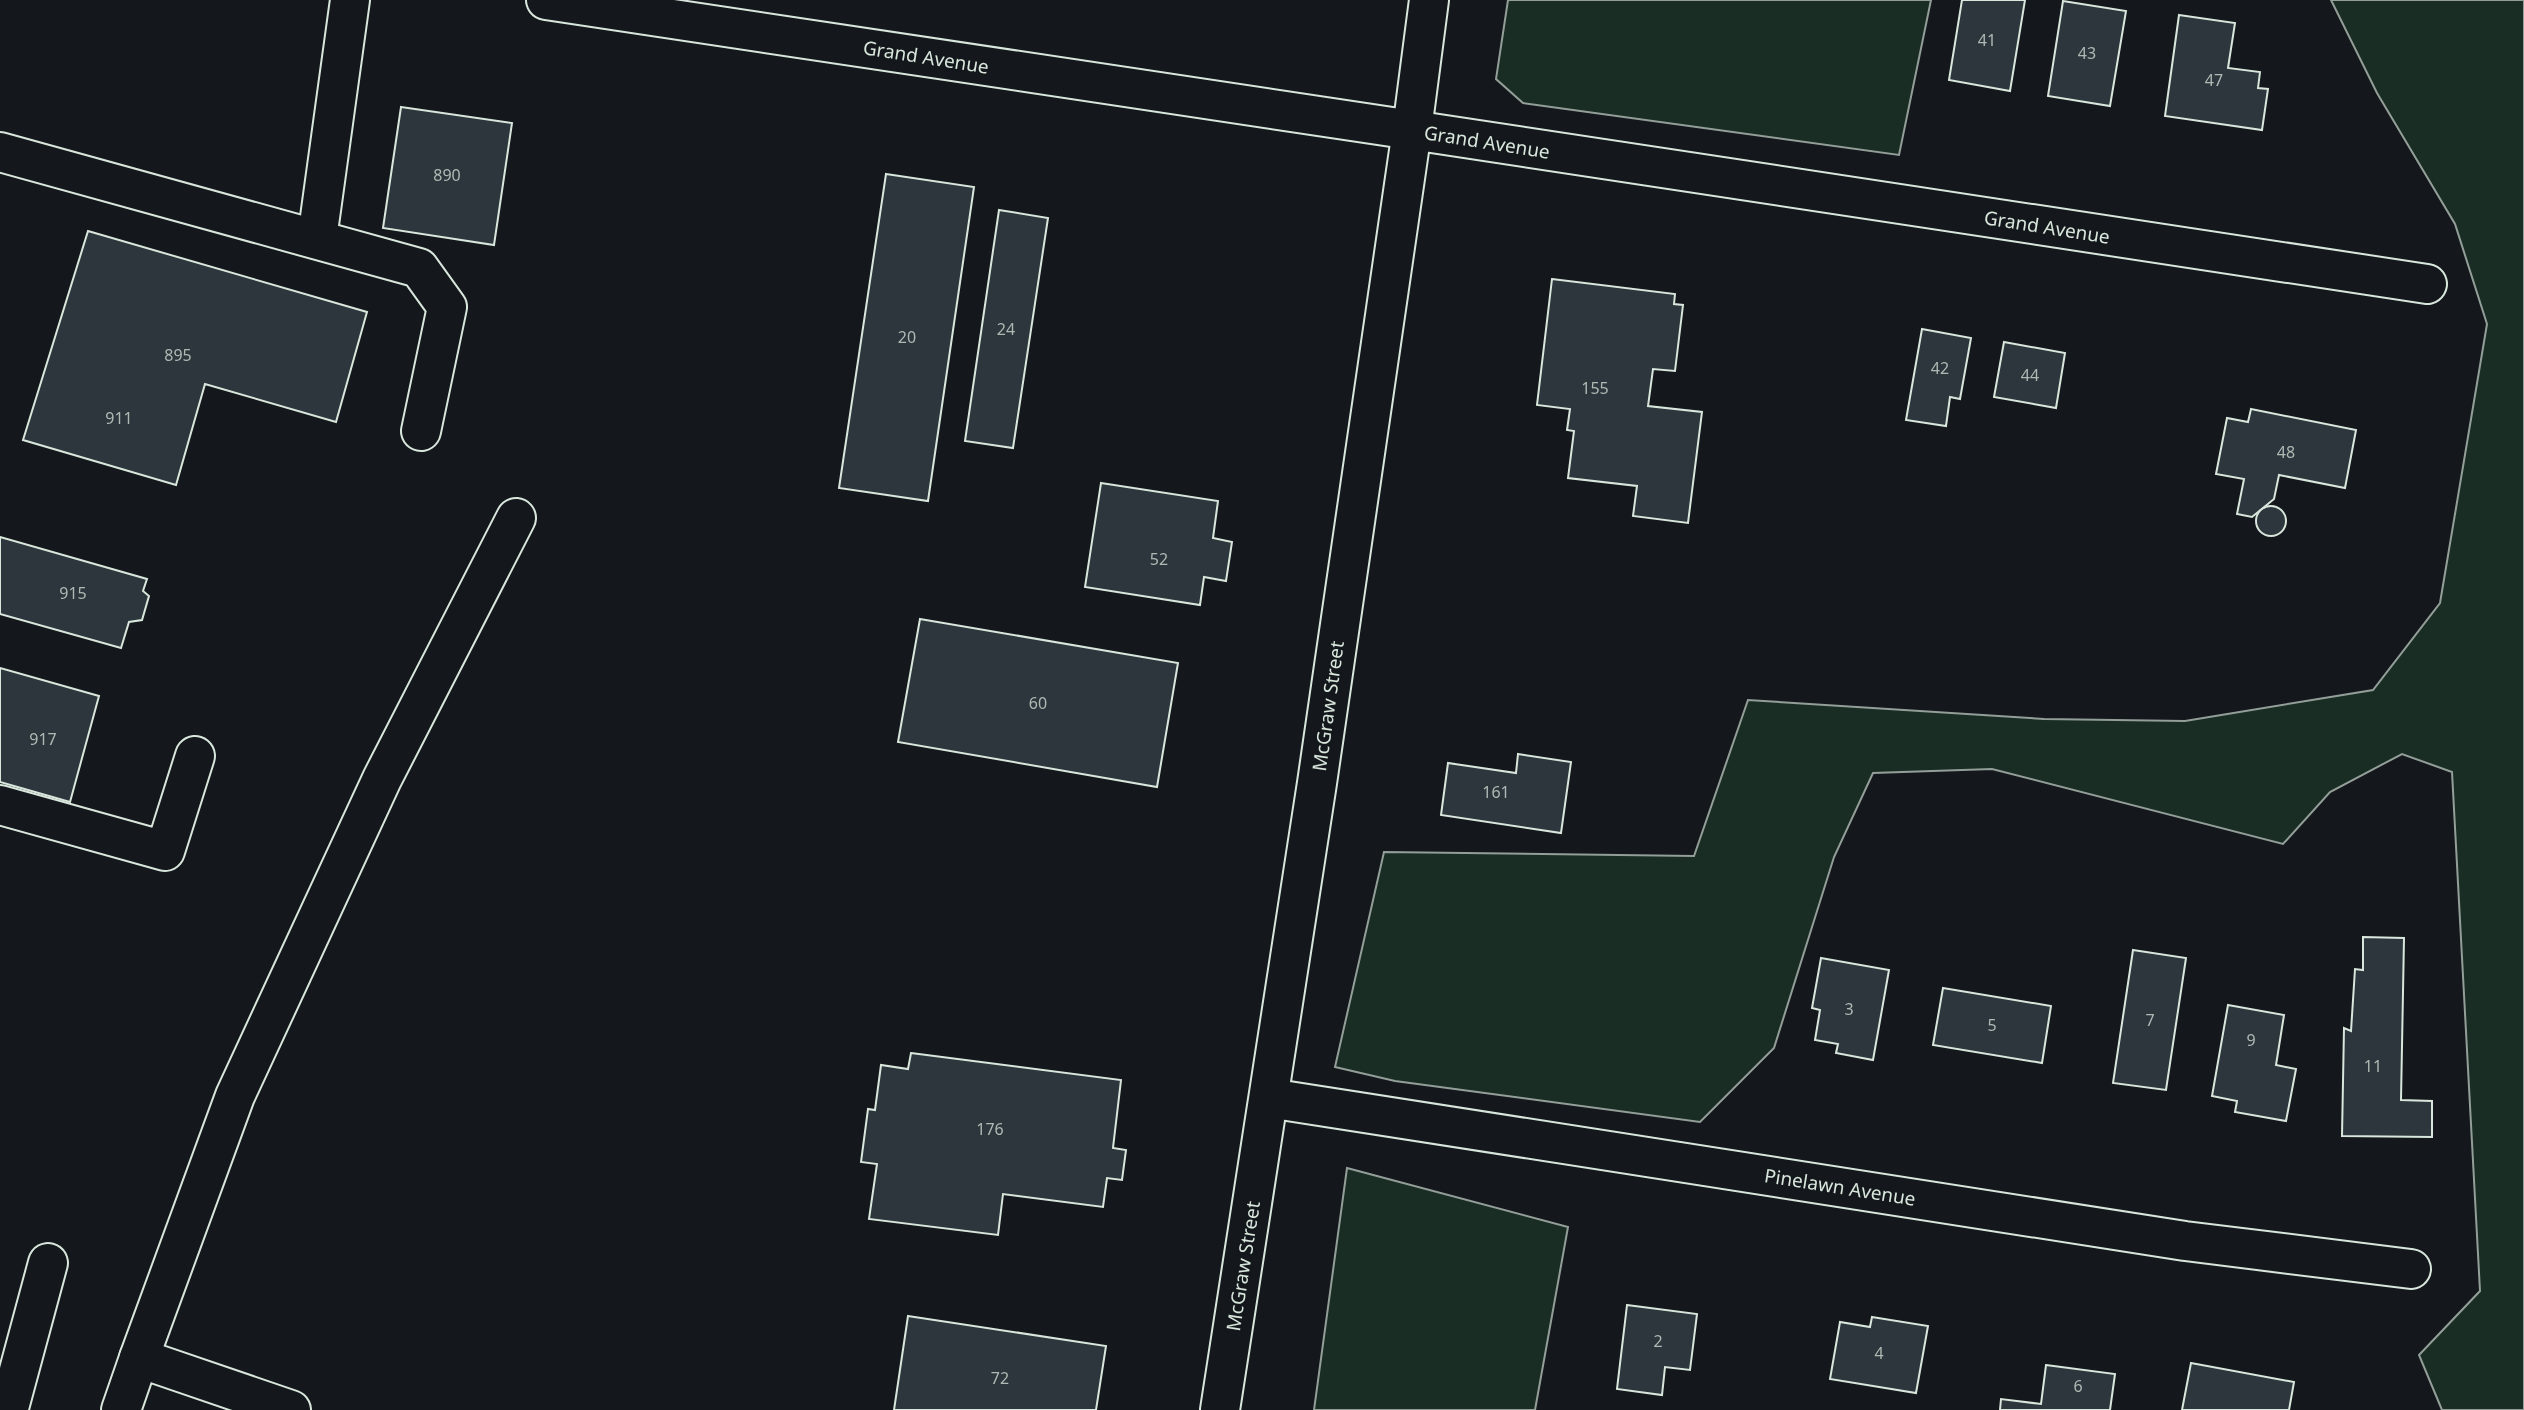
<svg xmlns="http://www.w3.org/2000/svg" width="2524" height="1410" viewBox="0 0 2524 1410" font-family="'Noto Sans',sans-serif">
<rect width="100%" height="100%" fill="#14181c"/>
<!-- green -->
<g fill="#1a2d24" stroke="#939e99" stroke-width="2">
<path d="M1508,0h423l-32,155 -376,-52 -27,-24z"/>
<path d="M2331,0h193v1410h-82l-23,-55 61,-64 -28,-519 -50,-18 -72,38 -47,52 -291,-75 -119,4 -39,84 -60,191 -74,74 -305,-41 -60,-14 49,-215 310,4 54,-156 296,19 141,2 188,-31 67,-87 47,-279 -32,-100 -78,-131z"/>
<path d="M1347,1168l221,59 -33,183h-221z"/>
</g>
<!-- building -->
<g fill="#2c363c" stroke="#d8e6dc" stroke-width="2">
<path d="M1962,0h63l-15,91 -61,-11z"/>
<path d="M2063,1l63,10 -16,95 -62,-10z"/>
<path d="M2179,15l56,8 -7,45 32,4 -2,16 10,1 -6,41 -97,-14z"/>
<path d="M401,107l111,16 -18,122 -111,-17z"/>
<path d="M886,174l88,13 -46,314 -89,-13z"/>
<path d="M999,210l49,8 -35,230 -48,-7z"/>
<path d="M88,231l279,81 -31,110 -131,-38 -29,101 -153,-45z"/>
<path d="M1552,279l123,15 -1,10 9,1 -8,66 -22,-2 -5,37 54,6 -14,111 -55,-7 4,-30 -69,-8 6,-47 -7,-1 3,-21 -33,-4z"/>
<path d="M1922,329l49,9 -11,61 -10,-2 -4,29 -40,-6z"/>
<path d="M2004,342l61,11 -9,55 -62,-11z"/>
<path d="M2251,409l105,21 -11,58 -66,-13 -5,24 -22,18 -15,-3 7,-35 -28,-5 11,-56 21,4z"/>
<path d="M1101,483l117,18 -5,37 19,4 -6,39 -22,-4 -4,28 -115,-18z"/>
<circle cx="2271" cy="521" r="15"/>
<path d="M0,537l147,42 -4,12 6,5 -7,24 -13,2 -8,26 -121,-34z"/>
<path d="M920,619l258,44 -21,124 -259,-45z"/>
<path d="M0,668l99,28 -29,106 -70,-20z"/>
<path d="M1518,754l53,8 -10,71 -120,-18 7,-52 68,10z"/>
<path d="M2363,937l41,1 -3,162 31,1v36l-90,-1 2,-108 7,3 4,-62 8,1z"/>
<path d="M2133,950l53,8 -20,132 -53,-7z"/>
<path d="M1821,958l68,12 -16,90 -37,-7 2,-9 -23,-4 5,-30 -8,-2z"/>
<path d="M1943,988l108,18 -9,57 -109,-18z"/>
<path d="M2228,1005l56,10 -8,50 20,4 -10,52 -51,-9 2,-11 -25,-5z"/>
<path d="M911,1053l210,27 -8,68 13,2 -4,30 -15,-2 -4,29 -100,-13 -5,41 -129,-16 8,-55 -16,-2 7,-53 7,1 6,-45 27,4z"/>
<path d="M1627,1305l70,9 -7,56 -25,-3 -3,28 -45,-6z"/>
<path d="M908,1316l198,30 -10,64h-202z"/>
<path d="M1872,1317l56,9 -12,67 -86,-14 10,-57 30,5z"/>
<path d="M2191,1363l103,19 -5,28h-107z"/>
<path d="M2046,1365l69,9 -5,36h-110l1,-11 40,5z"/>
</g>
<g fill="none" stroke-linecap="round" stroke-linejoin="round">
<!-- minor casing -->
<g stroke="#d8e6dc" stroke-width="42">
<g id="minor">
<path d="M0,152l419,116 28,39 -26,124"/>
<path d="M317,239l33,-239"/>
<path d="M0,805l165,46 30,-95"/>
<path d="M1269,1098l916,143 226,28"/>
<path d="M139,1358l96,-262 147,-317 134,-261"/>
<path d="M10,1404l38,-141"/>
<path d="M121,1410l18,-52 152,52"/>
<path d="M1220,1410l97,-627 95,-653 1015,154"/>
</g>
</g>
<!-- major casing -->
<g stroke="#d8e6dc" stroke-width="42">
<path id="major" d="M546,0l866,130 17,-130"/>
</g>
<!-- minor -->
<use href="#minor" stroke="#14181c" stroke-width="38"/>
<!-- major -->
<use href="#major" stroke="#14181c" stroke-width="38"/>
</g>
<g text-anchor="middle" stroke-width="5" stroke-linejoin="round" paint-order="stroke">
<!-- number labels -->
<g font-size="16" fill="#adbab4">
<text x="1987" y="46">41</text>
<text x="2087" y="59">43</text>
<text x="2214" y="86">47</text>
<text x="447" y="181">890</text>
<text x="1006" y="335">24</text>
<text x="907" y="343">20</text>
<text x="178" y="361">895</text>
<text x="1940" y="374">42</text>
<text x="2030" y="381">44</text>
<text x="1595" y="394">155</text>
<text x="119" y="424">911</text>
<text x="2286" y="458">48</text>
<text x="1159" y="565">52</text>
<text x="73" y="599">915</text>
<text x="1038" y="709">60</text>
<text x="43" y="745">917</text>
<text x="1496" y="798">161</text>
<text x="1849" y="1015">3</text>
<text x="2150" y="1026">7</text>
<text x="1992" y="1031">5</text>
<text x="2251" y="1046">9</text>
<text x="2373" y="1072">11</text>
<text x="990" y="1135">176</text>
<text x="1658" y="1347">2</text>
<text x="1879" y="1359">4</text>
<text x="1000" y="1384">72</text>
<text x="2078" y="1392">6</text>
</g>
<!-- street labels -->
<g font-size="19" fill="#d8e6dc" stroke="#14181c">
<text transform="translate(926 57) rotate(9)" y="7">Grand Avenue</text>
<text transform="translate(1487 142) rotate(9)" y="7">Grand Avenue</text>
<text transform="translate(2047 227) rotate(9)" y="7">Grand Avenue</text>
<text transform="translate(1328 706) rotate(-82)" y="7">McGraw Street</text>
<text transform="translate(1840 1187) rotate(9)" y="7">Pinelawn Avenue</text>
<text transform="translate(1243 1266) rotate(-81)" y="7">McGraw Street</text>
</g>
</g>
</svg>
